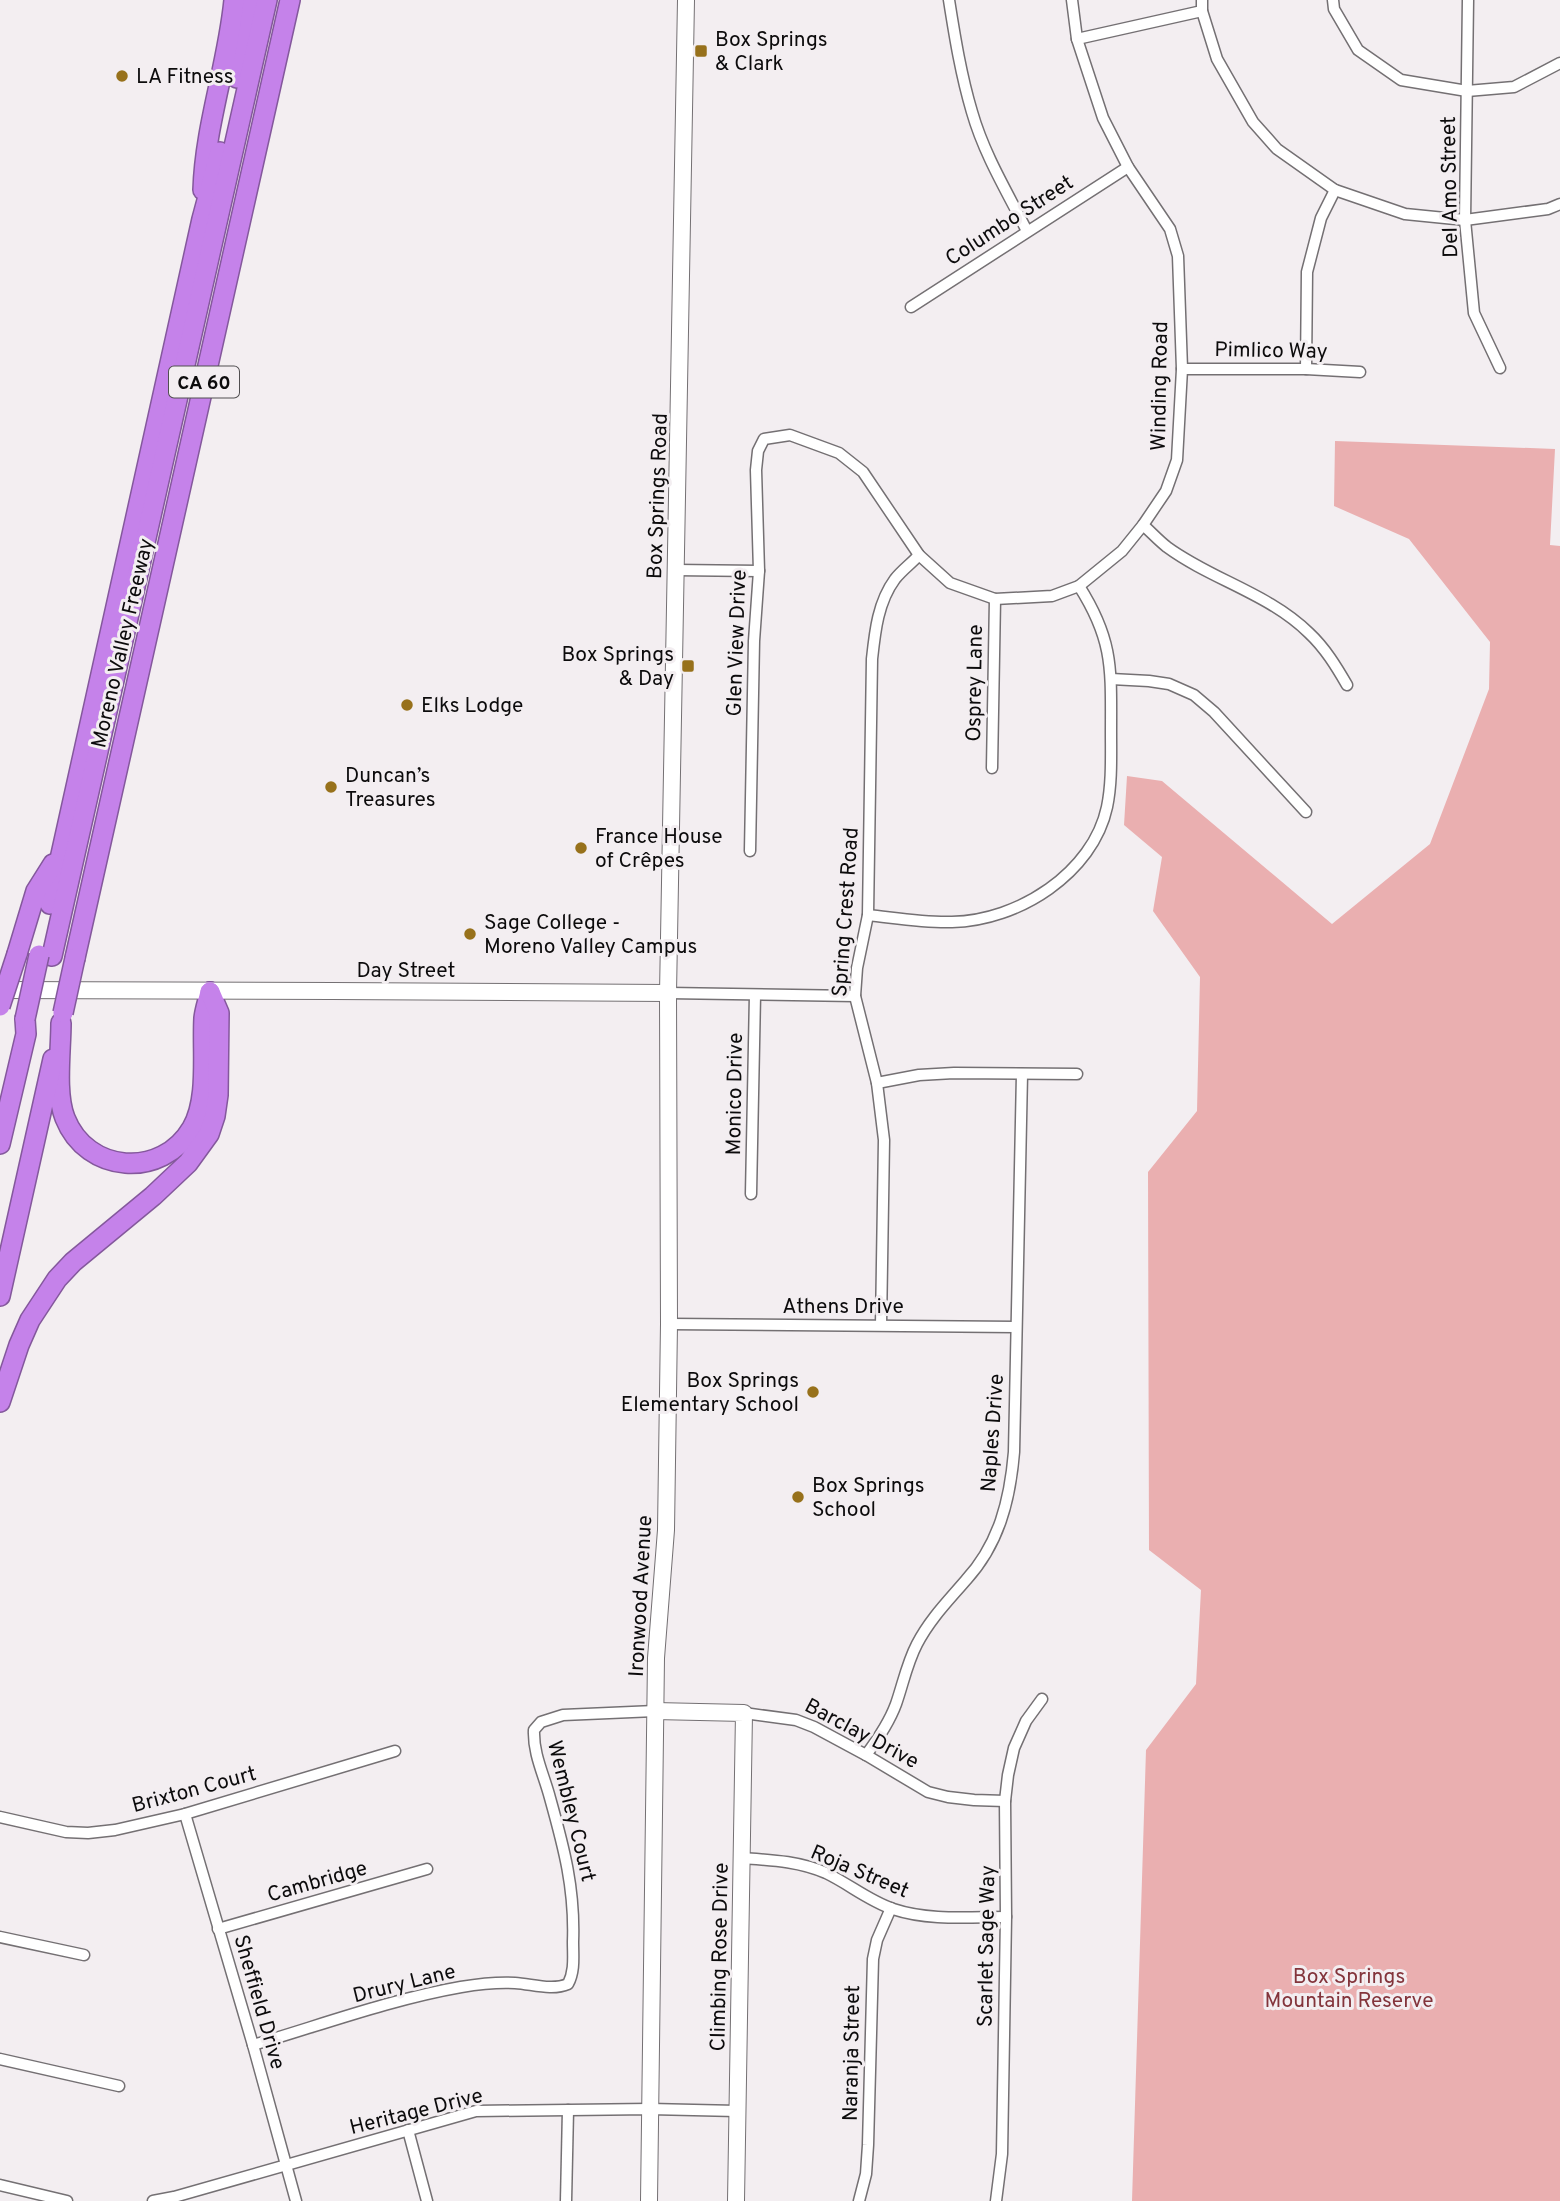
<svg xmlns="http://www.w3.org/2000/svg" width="1560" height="2201" viewBox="0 0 1560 2201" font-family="Overpass,sans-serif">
<rect width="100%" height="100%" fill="#f3eef1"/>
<!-- green -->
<path fill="#eaafb0" d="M1335,441l220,8 -5,96 10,1v1655h-428l14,-451 50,-66 5,-94 -52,-40 -1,-378 49,-61 3,-134 -47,-66 9,-54 -38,-32 3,-49 35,5 170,143 98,-80 59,-155 1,-47 -81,-103 -75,-33z"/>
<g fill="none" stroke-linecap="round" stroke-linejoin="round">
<!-- street casing -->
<g stroke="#747073" stroke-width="13">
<g id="street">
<path d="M949,0c6,38 12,75 23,112 12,42 35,80 55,119"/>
<path d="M1202,0v11l15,48 36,63 24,27 58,41 70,24 60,6 83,-11 12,-5"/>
<path d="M1333,0l1,9 24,41 43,30 66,11 47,-4 46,-24"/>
<path d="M1468,0l-3,220 9,93 26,55"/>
<path d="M1077,39l125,-28"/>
<path d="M911,307l217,-140"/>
<path d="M1182,369h124l54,3"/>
<path d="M1306,369l1,-97 14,-54 14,-28"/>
<path d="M1143,525c8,7 15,15 24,22 45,33 101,46 142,86 16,15 27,33 38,52"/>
<path d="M675,570l84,1"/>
<path d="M1111,679l38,2 20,3 25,11 20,17 92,100"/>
<path d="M992,768l3,-169"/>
<path d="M750,851l4,-210 5,-70 -3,-101 2,-19 6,-12 26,-4 49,18 24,19 56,83 31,28 45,16 57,-3 27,-10 43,-35 21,-26 23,-34 11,-31 5,-91 -4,-113 -8,-27 -42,-62 -25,-49 -26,-79 -5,-39"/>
<path d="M868,915c28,3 56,8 84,7 66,-1 141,-49 155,-115 5,-24 4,-50 4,-74 0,-63 3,-92 -32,-147"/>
<path d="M668,993l187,3"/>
<path d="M877,1083l42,-8 35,-2 123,1"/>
<path d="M751,1194l4,-199"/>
<path d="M669,1324l347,3"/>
<path d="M881,1325l3,-185 -7,-57 -22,-87 2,-28 11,-53 4,-256c3,-28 6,-57 23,-80 7,-9 17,-16 24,-24"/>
<path d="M744,1713l52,7 18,7 52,28 62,37 20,5 26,3 31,1"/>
<path d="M866,1755c12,-16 23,-32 30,-51 7,-20 11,-41 21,-60 13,-25 31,-43 49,-64 33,-36 44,-80 48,-128l8,-378"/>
<path d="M185,1814l68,231 43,156"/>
<path d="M0,1817l66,15 22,1 27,-3 70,-16 210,-63"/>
<path d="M741,1858c29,2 58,3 85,15 23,11 43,28 67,36 36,12 76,8 113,8"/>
<path d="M218,1929l209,-60"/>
<path d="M0,1937l84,18"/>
<path d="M253,2045c68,-20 139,-46 208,-58 18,-3 36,-5 54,-4 17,1 37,8 53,1 7,-13 5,-28 5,-42 2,-53 -9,-94 -23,-144 -6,-23 -17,-44 -16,-68l7,-8 22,-7 92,-4"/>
<path d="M0,2059l119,27"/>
<path d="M408,2130l19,71"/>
<path d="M0,2185l67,16"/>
<path d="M153,2201l21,-4 302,-86 174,-2 87,2"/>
<path d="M566,2201l2,-91"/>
<path d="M859,2201l7,-27 2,-29 5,-186 4,-19 14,-32"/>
<path d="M996,2201l6,-47 4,-237 -1,-116 3,-26 6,-27 12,-27 16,-22"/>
</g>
</g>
<!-- secondary casing -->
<g stroke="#747073" stroke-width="18">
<g id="secondary">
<path d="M0,990c223,1 445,1 668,3"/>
<path d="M655,1711l89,2 -8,488"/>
<path d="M649,2201l7,-543 10,-128 3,-206 -1,-331 18,-993"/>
</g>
</g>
<!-- highway casing -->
<g stroke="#84589c" stroke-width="22">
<g id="highway">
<path d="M237,78l14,-78"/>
<path d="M203,190c2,-65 25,-126 31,-190"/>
<path d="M50,904l152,-685 18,-67"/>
<path d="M17,954l19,-63 17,-27"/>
<path d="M52,956l215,-956"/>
<path d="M75,958l215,-958"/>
<path d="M61,1023c0,28 -6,70 4,95 22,56 97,61 127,10 17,-29 10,-76 12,-110 1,-9 4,-17 6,-26"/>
<path d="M0,1144l26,-110 -1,-15"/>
<path d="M0,1296l53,-237"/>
<path d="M0,1402l19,-57 11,-25 27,-41 16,-17 80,-66 35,-33 21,-29 6,-18 3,-21 1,-82 -9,-21"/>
</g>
</g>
<!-- street -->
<use href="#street" stroke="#fff" stroke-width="10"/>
<!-- secondary -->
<use href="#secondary" stroke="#fff" stroke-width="16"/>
<!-- highway -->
<use href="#highway" stroke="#c582ea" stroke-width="19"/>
<!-- highway-bridge casing -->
<g stroke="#84589c" stroke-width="22" stroke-linecap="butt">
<g id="highway-bridge">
<path d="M0,1006l17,-52"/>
<path d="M63,1013l12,-55"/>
<path d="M25,1019l14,-64"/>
</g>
</g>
<!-- highway-bridge -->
<use href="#highway-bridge" stroke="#c582ea" stroke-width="19"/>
</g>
<!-- markers -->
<g fill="#97711b" stroke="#f3eef1" stroke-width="2.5">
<rect x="694" y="44" width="14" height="14" rx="3.5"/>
<circle cx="122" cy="76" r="7"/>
<rect x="681" y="659" width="14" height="14" rx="3.5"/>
<circle cx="407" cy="705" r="7"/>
<circle cx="331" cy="787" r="7"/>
<circle cx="581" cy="848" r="7"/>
<circle cx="470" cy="934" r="7"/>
<circle cx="813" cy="1392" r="7"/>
<circle cx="798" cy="1497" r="7"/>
</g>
<g text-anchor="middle" stroke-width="6" stroke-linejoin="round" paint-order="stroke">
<!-- shield labels -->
<rect fill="#f3eef1" stroke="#514f51" stroke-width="2" x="169" y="366.5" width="70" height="31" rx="5"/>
<g font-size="19" font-weight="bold" fill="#0c0b0c">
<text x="204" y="389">CA 60</text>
</g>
<!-- poi labels -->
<g font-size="21" fill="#0c0b0c" stroke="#f3eef1" text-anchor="start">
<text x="715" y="46">Box Springs<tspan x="715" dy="24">&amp; Clark</tspan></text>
<text x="136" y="83">LA Fitness</text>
<text x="674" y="661" text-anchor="end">Box Springs<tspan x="674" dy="24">&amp; Day</tspan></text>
<text x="421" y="712">Elks Lodge</text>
<text x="345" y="782">Duncan’s<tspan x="345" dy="24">Treasures</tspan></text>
<text x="595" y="843">France House<tspan x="595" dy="24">of Crêpes</tspan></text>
<text x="484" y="929">Sage College -<tspan x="484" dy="24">Moreno Valley Campus</tspan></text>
<text x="799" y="1387" text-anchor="end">Box Springs<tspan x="799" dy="24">Elementary School</tspan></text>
<text x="812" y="1492">Box Springs<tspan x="812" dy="24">School</tspan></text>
</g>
<!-- street labels -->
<g font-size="21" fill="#0c0b0c" stroke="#f3eef1">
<text transform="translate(1449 187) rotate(-91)" y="7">Del Amo Street</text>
<text transform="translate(1009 220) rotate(-33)" y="7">Columbo Street</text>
<text transform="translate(1271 350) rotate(1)" y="7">Pimlico Way</text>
<text transform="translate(1159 386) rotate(-89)" y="7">Winding Road</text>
<text transform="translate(657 496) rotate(-88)" y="7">Box Springs Road</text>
<text transform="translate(122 643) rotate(-77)" y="7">Moreno Valley Freeway</text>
<text transform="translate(736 643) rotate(-88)" y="7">Glen View Drive</text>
<text transform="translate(974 683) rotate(-89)" y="7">Osprey Lane</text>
<text transform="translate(845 912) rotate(-86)" y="7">Spring Crest Road</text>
<text x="406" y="977">Day Street</text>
<text transform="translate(734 1094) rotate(-89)" y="7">Monico Drive</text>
<text x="843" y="1313">Athens Drive</text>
<text transform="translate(992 1433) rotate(-86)" y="7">Naples Drive</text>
<text transform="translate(640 1596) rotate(-87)" y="7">Ironwood Avenue</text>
<text transform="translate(862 1733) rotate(28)" y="7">Barclay Drive</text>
<text transform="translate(194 1789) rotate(-15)" y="7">Brixton Court</text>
<text transform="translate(572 1811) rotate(76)" y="7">Wembley Court</text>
<text transform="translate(860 1871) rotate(23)" y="7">Roja Street</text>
<text transform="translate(317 1881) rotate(-16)" y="7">Cambridge</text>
<text transform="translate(986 1946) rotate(-89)" y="7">Scarlet Sage Way</text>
<text transform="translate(719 1957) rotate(-89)" y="7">Climbing Rose Drive</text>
<text transform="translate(404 1983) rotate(-14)" y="7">Drury Lane</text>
<text transform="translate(260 2002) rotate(74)" y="7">Sheffield Drive</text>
<text transform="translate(851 2053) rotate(-89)" y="7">Naranja Street</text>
<text transform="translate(416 2111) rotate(-14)" y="7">Heritage Drive</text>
</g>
<!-- park labels -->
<g font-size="21" fill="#83343b" stroke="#f3eef1">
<text x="1349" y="1983">Box Springs<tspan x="1349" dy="24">Mountain Reserve</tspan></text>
</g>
</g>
</svg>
